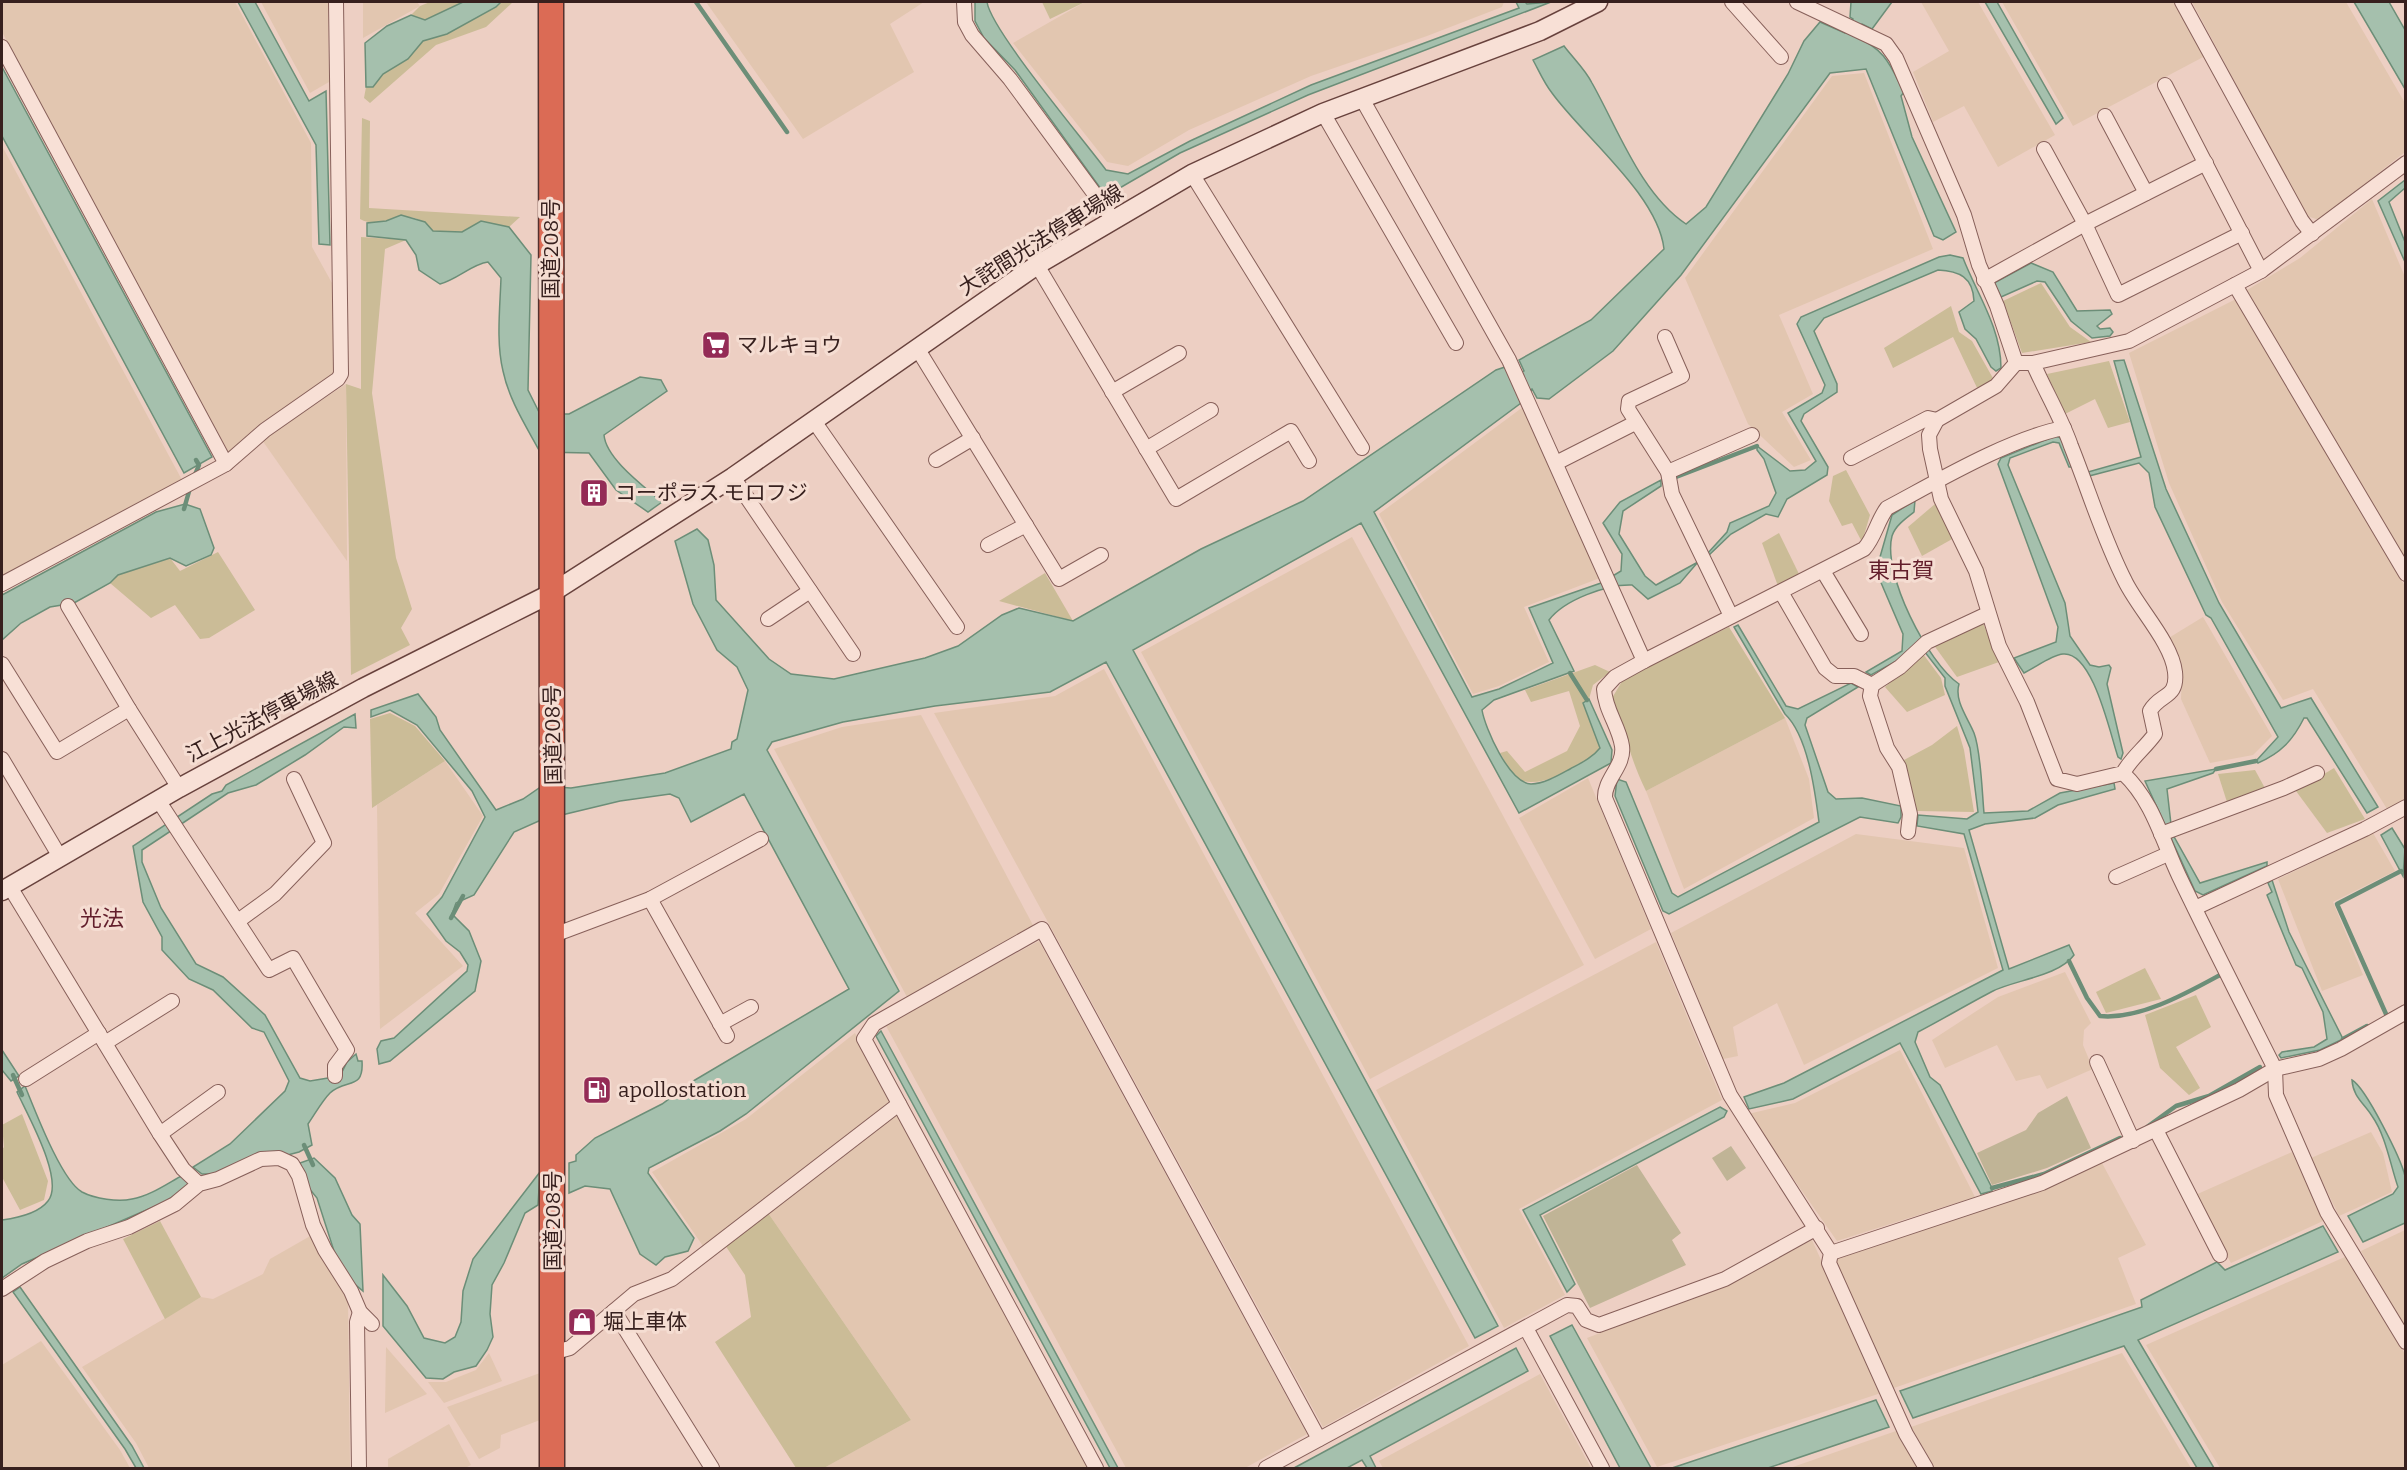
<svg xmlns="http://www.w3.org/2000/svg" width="2407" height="1470" viewBox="0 0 2407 1470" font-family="Bitter,'Noto Sans JP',serif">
<rect width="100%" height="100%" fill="#edcfc3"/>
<!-- farmland -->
<g fill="#e2c6b0">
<path d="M2,2h233l76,141 1,104 20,36 4,89 -69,48 -38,33 -227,-421z"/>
<path d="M261,2h67l1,80 -19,11z"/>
<path d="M363,2h54l3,4 -57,32z"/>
<path d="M706,2h218l-34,22 24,48 -111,67z"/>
<path d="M1085,2h419l-2,5 -75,29 -116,40 -122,54 -61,36 -21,-4 -94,-119z"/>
<path d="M1921,2h57l77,133 -57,32 -34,-61 -31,16 -20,-50 36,-21z"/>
<path d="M2002,2h176l29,53 -134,71z"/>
<path d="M2192,2h154l59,101v49l-86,68 -12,-4z"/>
<path d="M1864,73l69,176 -154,66 34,79 -31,18 29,48 -17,7 -46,-43 -63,-146 147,-202z"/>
<path d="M2,146l180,334 -180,97z"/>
<path d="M2372,199l33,78v281l-158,-268 53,-32z"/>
<path d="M2236,299l169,287v213l-18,10 -74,-120 -30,11 -61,-98 -53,-119 -40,-130z"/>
<path d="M346,384l1,177 -85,-121z"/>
<path d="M1523,407l77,171 -76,29 25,55 -50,24 -26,8 -94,-180z"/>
<path d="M1352,537l232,428 -214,114 -229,-427z"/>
<path d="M2203,617l69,119 -19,19 -43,8 -29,-64 1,-28 -15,-32z"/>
<path d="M1104,669l365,677 -146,81 -389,-714 121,-17z"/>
<path d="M921,715l113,212 -127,70 -133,-248 68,-22z"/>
<path d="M1785,718l24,61 5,39 -130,71 -38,-98z"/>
<path d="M445,761l38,55 -44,78 -24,19 48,53 -83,63 -3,-224z"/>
<path d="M1588,778l63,151 -56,30 -76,-141z"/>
<path d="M2373,833l22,38 -62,31 30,73 -41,16 -44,-112z"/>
<path d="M1856,834l108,14 34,120 -194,97 -27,-62 -44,24 5,29 -15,3 -52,-126z"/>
<path d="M1039,941l268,493 -62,34h-119l-241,-444z"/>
<path d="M1656,942l66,158 -203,109 46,86 -61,33 -128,-238z"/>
<path d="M2065,972l26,51 -7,7 -1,15 10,24 -46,20 -7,-14 -24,6 -19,-36 -52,23 -13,-28 66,-43z"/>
<path d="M855,1033l38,68 -188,148 -53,-77 94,-53z"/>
<path d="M1900,1050l75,147 -138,44 -89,-127 47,-11z"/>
<path d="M898,1112l192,356h-266l87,-48 -145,-210z"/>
<path d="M2371,1132l12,21 9,39 -53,24 -28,-58z"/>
<path d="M2292,1152l31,69 -92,42 -38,-67z"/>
<path d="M2102,1163l44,82 -28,13 18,46 -245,85 -57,-129 204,-68z"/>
<path d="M2405,1230v99l-44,-78z"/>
<path d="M312,1235l36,62 2,171h-201l-13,-25 -54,-76 119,-70 12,2 50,-25 7,-15z"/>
<path d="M1812,1240l69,153 -224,74 -70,-129 143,-55z"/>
<path d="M2347,1256l58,98v114h-185l-74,-123z"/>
<path d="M41,1341l79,109 10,18h-128v-103z"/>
<path d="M386,1347l41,47 -42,19z"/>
<path d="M489,1353l13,28 -58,22 -16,-21h18l30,-12z"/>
<path d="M2122,1353l69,115h-256l-24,-41z"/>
<path d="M540,1373v47l-39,15 -1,13 -21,11 -32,-52z"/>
<path d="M1540,1374l51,94h-208l-4,-7z"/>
<path d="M449,1424l22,41 -6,3h-77v-9z"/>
<path d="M1896,1431l22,37h-128z"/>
</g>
<!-- green -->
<g fill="#cbbc97">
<path d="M430,2h33l-38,18 -14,-5 9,-9z"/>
<path d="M501,2h12l-27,25 -50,18 -66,58 -6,-5 2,-11h7l10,-13 25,-15 15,-18 24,-7 49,-27z"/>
<path d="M1042,2h43l-35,17z"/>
<path d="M362,118l8,3 -1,87 151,9 -11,10 -28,-6 -19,11 -29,-1c-29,-32 -47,2 -73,-12z"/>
<path d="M361,237l45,3 -21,9 -13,144 24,165 16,51 -11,19 9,17 -59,30 -5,-291 15,5z"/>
<path d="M2041,283l29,44 21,15 -69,11 -19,-52z"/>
<path d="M1951,306l8,26 13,9 22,39 -15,12 -26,-55 -60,31 -9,-20z"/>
<path d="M2109,361l21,61 -22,6 -13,-29 -30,15 -18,-40z"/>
<path d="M1846,470l24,45 -8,27 -10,-19 -10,3 -13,-25 4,-25z"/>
<path d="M1935,504l19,34 -32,18 -14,-29z"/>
<path d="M1779,533l20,41 -21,12 -16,-43z"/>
<path d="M218,552l37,58 -46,28 -9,1 -25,-34 -24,13 -41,-35 8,-8 52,-17 10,13z"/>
<path d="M1045,573l28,48 -74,-20z"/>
<path d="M1983,623l16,39 -42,15 -24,-33z"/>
<path d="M1729,627l56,91 -139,73c-15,-30 -22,-61 -34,-93l12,-20z"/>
<path d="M1923,654l18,24 4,17 -38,17 -22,-25z"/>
<path d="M1595,665l15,7 -17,13 -4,14 -6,4 17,45c-13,17 -62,43 -82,31 -8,-4 -13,-19 -18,-26l7,-2 18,21 42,-21 13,-25 -11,-35 -38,11 -6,-12z"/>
<path d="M390,713l25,13 30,35 -73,47 -2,-89z"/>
<path d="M1957,726l7,24 10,62 -57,-1 -13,-51 28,-15z"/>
<path d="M2334,768l31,51 -38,14 -31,-42z"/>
<path d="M2255,770l11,20 -39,12 -9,-28z"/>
<path d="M2145,968l16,31 -55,14 -10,-21z"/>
<path d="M2196,995l15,32 -35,20 24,41 -11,7 -29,-27 -15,-53z"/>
<path d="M22,1114l26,67 -4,19 -24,10 -18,-33v-27l2,-3 -2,-22z"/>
<path d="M766,1210l145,210 -87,48h-28l-81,-126 36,-25 -6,-42 -20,-30z"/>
<path d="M160,1221l41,76 -36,22 -42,-80z"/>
</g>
<!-- cemetery -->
<g fill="#c0b496">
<path d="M2067,1096l24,52 -44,20 -55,17 -15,-32 49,-23 12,-17z"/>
<path d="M1731,1146l15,22 -19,13 -15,-23z"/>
<path d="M1637,1165l44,68 -9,7 14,25 -96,43 -47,-92z"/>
</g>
<!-- water -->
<g fill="#a5c0ad" stroke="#6c8e78" stroke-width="1.5">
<path d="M238,2h17l54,99 17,-10 4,154 -11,-1 -3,-99z"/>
<path d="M463,2h38l-5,5 -49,27 -24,7 -15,18 -25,15 -10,13h-7l-1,-44 22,-17 24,-11 14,5z"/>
<path d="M975,2h12c4,28 96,137 119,168l22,4 62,-33 121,-56 208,-77 -3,-6h9l2,2 24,-2 -243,93 -128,58 -74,43 -91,-126 -31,-32 -9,-17z"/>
<path d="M1851,2h41l-20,27 -10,-5 -6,13c30,13 34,28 48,55l-3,4 11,41 44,95 -13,8 -9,-4 -68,-167 -36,4 -149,202 -68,76 -64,48 -12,-1 -5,-9 -14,7 3,7 -147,109 98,185 27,-8 54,-26 -24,-55 72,-25 20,-12 1,-17 -19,-31 17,-21 41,-22v6l-38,25 -4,23 26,42 11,9 42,-23 -18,21 -32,16 -16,-14c-25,-1 -68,15 -83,35l25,51 -80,29 -12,10c3,18 27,73 49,74 13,0 28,-9 39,-15 11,-6 22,-11 30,-21l-17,-45 6,-4 23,51 -1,13 -92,50 -158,-290 -228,127 365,676 -23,12 -369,-676 -56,30 -115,14 -92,16 -71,20 -5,8 132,241 -153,123 -26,17 -71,37 -1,5 46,65 -6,13 -23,6 -9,8 -16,-11 -30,-65 -25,-3 -16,7v-30l7,-2v-6l19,-17 67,-34 33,-24 154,-91 -105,-195 -53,28 -12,-24 -9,-4 -50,7 -79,19 -27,12 -40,63 -18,8 -4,11 17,17 12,30 -6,30 -85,70 -11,3 -2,-15 4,-8 13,-3 73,-67 1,-6 -8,-13 -14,-11 -19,-27 15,-17 43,-80 -13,-26 -55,-66 -27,-15 -19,7v-7l47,-16 18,23 4,13 56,80 27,-11 19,-13 29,2 94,-15 66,-24 1,-7 5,-3 11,-49 -11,-23 -20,-17 -24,-46 -18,-63 22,-12 11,11 6,25 2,35 53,59 22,15 43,5 91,-21 33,-12 44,-31 17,-7 54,13 128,-72 102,-48 193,-131 9,-3 5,11 14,-7 -5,-11 72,-40 73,-71c-6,-54 -81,-113 -112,-156 -8,-10 -13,-22 -19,-33l31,-14c9,12 21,23 28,37 26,46 49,111 94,141l20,-17 82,-133 16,-33 16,-19 25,11 8,-14 -3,-2z"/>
<path d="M1985,2h12l66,116 -7,6z"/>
<path d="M2354,2h35l16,28v59z"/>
<path d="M2,67l210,390 -28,16 -182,-337z"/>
<path d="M2405,180v8l-16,14 16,40v20l-27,-61z"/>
<path d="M401,215l24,7 8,9 29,1 19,-11 28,6 22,28 -3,135 12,24h29l71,-37 21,3 6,11 -63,44c2,24 41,52 58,67l-14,10 -32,-22 -27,-37 -49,-1c-14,-26 -31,-52 -37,-81 -7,-29 -3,-63 -2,-93l-13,-16c-16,2 -30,17 -48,22l-21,-14 -3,-15 -10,-15 -39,-4v-13l19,-2z"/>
<path d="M1950,255l13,3c14,36 38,70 38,110l-5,3 -5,-4 -15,-28 -11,-10 -6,-17 15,-11c-1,-24 -15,-30 -36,-31l-114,48 -10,13 23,53v8l-33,22 -3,7 27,46 -1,8 -40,24 -9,18 -12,-3 -35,20 -22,21 -2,-1 20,-22 3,-9 39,-17 7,-13 -12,-34 -7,-9v-4l33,25 15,-1 11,-9 -28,-48 34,-20 3,-8 -28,-61 4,-7 138,-60z"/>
<path d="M2031,263l22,9 24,39 33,-1 2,4 -15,12 3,3 10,-1 3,4 -3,4 -18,2 -21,-17 -26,-39 -8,-1 -36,16 -7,-14z"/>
<path d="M2124,360l42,129 53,114 62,105 30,-10 67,109 -11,6 -60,-95h-3c-11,22 -23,35 -46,45l-2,-2 22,-24 -67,-119 -5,-3 -51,-108 -6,-34 -10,-10 -50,13 -1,-4 53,-15 -27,-96z"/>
<path d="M2055,436l9,3 9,28h-4l-10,-24 -6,-1 -43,16 -2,7 57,138 5,33 20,29 9,2 10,-2 2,3 -4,16 16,69 -2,6 -3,-2c-8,-23 -25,-106 -55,-103 -12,1 -28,14 -39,19l-10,-15 42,-16 2,-15 -60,-163 3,-6z"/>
<path d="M1915,500l-1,12c-8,6 -19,14 -22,24 -10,38 36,127 67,148 -5,17 9,34 15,49 7,18 8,59 10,80l44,-2 32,-18 54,-10 1,6 -57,16 -23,13 -50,6 -16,6 40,139 60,-24 5,10c-15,21 -59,25 -81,36 -25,13 -50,28 -75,41l-3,10 15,35 10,8 52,103v3l-11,3 -81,-151 -107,56 -44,10 -5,-12 40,-14 219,-113 -39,-136 -47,-8 1,-11 49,4 11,-7 -8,-64 -25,-62v-8l-27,-35 -16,15 -31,17 -5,-3 36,-21 1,-17 -27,-63 16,-56z"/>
<path d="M185,504l15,5 14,39 -3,7 -25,11 -16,-8 -52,17 -8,8 -36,20 -24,4 -29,16 -19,17v-45l154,-83z"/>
<path d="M1738,625l48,81 12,3 53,-26 7,4 -51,31 -2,7 23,67 8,7 26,-1 39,8v11l-3,6 -38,-6 -191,97 -6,-3 -48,-115 2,-17 9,3 46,111 6,4 141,-75c-4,-31 -11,-86 -34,-108l-51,-87z"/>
<path d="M355,714l1,14 -12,-1 -39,28 -49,30 -28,8 -86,57v12l19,46 35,56 27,13 42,38 35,63 10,3 30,-5 7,-14 9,-8 2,7h4c2,30 -16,17 -32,32 -8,8 -15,21 -22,31l4,21 -13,7 -84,22h-13l-9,-7 37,-23 55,-53 4,-10 -25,-49 -12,-4 -39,-38 -24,-11 -27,-29v-13l-19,-35 -10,-56 79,-52 10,-3 4,-6z"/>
<path d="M2216,769l-3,4 -46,16 5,44 28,50 67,-21v4l-64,29 -8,-4 -50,-110z"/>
<path d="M2392,828l13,21 -2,27 -22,-41z"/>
<path d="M2272,880l17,52 54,107 -23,11 -39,8 -2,-3 3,-3 32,-5 13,-8 -4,-27 -21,-44 -6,-3 -29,-70 5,-3 -4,-9z"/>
<path d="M881,1031l237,437h-8l-234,-432z"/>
<path d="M2,1050l17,26 -8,5 -9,-11z"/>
<path d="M2352,1080c14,8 49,79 53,96 2,14 1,32 0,47l-42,19 -15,-26 45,-22 5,-7c-8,-23 -12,-51 -26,-71 -8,-13 -19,-19 -20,-36z"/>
<path d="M25,1086c10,24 36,94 57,106 13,7 36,10 50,7 18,-3 36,-16 51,-24l7,9 -25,18 -143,62 -20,14v-58c15,-2 36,-6 46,-19 17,-21 -21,-87 -31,-109z"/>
<path d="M1720,1107l7,4 -3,6 -184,98 35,69 -8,8 -44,-82z"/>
<path d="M314,1158l21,20 17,37 8,9 3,67 -12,-10 -17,-30 -17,-53 -13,-16 -4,-19z"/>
<path d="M540,1172l-2,33 -13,8 -21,50 -12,22 -2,29 3,23 -6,13 -11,16 -22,6 -11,7 -17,-1 -43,-52v-51l24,31 17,32 21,5 10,-6 6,-15 2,-31 10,-32z"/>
<path d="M2323,1226l15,26 -200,88 76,128h-17l-73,-122 -211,72 -13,-27 242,-84 -1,-7 76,-38 8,8z"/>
<path d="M20,1287l112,159 12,22h-8l-11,-19 -112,-157z"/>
<path d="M1572,1325l79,143h-31l-70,-132z"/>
<path d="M1516,1348l12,23 -158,85 6,12h-9l-5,-8 -15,8h-53z"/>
<path d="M1876,1400l13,27 -121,41h-96z"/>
</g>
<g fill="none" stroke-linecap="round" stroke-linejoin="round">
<!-- stream -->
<g stroke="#6c8e78" stroke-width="4.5">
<path d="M696,2l91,130"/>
<path d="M194,477l5,-12 -3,-5"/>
<path d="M1676,477l81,-31"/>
<path d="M184,509l6,-21"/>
<path d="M1570,673l17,27"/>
<path d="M2216,769l40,-8"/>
<path d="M451,918l12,-22"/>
<path d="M2069,961l18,37 13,18c39,4 87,-23 120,-41"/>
<path d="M2386,1014l-49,-110 64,-33"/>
<path d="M2343,1039l24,-13"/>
<path d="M13,1075l9,20"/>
<path d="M2147,1127l29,-21 33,-10 51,-29"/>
<path d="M304,1145l9,20"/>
<path d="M1992,1188l52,-14 76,-36"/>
</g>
<!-- street casing -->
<g stroke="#87605a" stroke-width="16">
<g id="street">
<path d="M964,2l1,20 7,13 38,44 103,140"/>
<path d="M1732,2l49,55"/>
<path d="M1797,2l89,42 10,14 68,157 15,50 18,41 19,57"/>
<path d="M2182,2l120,219 10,13"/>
<path d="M2,47l224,417"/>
<path d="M2165,85l96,186"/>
<path d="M1361,97l148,263 135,301"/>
<path d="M1323,113l133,230"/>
<path d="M2105,116l41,77"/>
<path d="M2044,149l41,75 33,71 124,-62"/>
<path d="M1192,174l170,274"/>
<path d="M1037,265l139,234 115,-68 18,30"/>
<path d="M1984,280l101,-56 121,-61"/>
<path d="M2235,285l171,289"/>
<path d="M1665,337l17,39 -53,25 -1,8 40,63 4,22 59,122"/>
<path d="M917,348l142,231 42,-24"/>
<path d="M2033,363c12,28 28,54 38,83 18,45 32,92 54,135 13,27 47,62 50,91 3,27 -15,21 -25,39l5,23c-10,14 -23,23 -32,39l-46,11 -20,-5 -30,-77 -28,-56 -23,-75 -35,-72 -11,-50 -1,-14 8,-15 59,-34 20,-23h17l96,-22 132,-70 145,-108"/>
<path d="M1112,392l67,-39"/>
<path d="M814,421l143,206"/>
<path d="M1146,449l65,-39"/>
<path d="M1851,458l77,-40 9,2"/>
<path d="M936,460l37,-22"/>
<path d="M1556,463l79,-40"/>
<path d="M1668,472l84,-37"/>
<path d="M733,477l120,177"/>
<path d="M988,545l38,-20"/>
<path d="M1823,571l38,63"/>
<path d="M2,584l224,-120 39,-34 73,-51 3,-5 -5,-372"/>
<path d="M1781,592l44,76 10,8h19l18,9 -2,11 17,52 12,19 11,47 -2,18"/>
<path d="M68,606l61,103 50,79"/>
<path d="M768,619l42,-28"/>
<path d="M2,664l55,88 72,-43"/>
<path d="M1872,685l28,-18 27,-25 60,-28"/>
<path d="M2,759l58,98"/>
<path d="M2123,773c30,28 39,67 56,103 31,65 64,129 96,193l1,26 51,117 79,130"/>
<path d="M158,800l111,170 24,-12 54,92 -12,16v10"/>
<path d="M2161,834l123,-46 33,-15"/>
<path d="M2116,877l52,-23"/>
<path d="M10,887l150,247 23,35 16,15"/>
<path d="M650,899l77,137"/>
<path d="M2195,908l170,-79 41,-22"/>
<path d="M238,921l37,-27 49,-51 -30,-64"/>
<path d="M554,935l96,-36 111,-60"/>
<path d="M720,1024l31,-17"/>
<path d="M105,1043l67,-42"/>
<path d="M2097,1062l36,79"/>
<path d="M26,1079l73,-46"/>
<path d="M2156,1130l64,125"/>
<path d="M160,1134l58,-42"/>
<path d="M1831,1253l211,-70 197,-93 36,-21 44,-10 22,-10 65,-37"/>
<path d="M2,1289l43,-28 42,-20 42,-14 46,-23 24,-20 19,-5 43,-20 18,-1 13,6 7,12 14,49 12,25 26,41 9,21 12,12"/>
<path d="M614,1311l98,157"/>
<path d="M1526,1328l76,140"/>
<path d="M552,1353l18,-5 64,-54 38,-15 227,-175"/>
<path d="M359,1468l-2,-146 3,-10"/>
<path d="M1096,1468l-232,-429 10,-15 168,-95 277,510"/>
<path d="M1266,1468l301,-163 10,1 9,14 13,5 126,-46 92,-51"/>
<path d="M1926,1468l-20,-34 -77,-171 2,-10 -101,-158 -125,-297c-1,-19 20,-32 17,-52 -3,-20 -17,-36 -18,-57l11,-12 29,-16 220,-112c11,-12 13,-28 23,-41 49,-26 123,-70 177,-80"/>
</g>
</g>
<!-- secondary casing -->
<g stroke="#68423d" stroke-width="21">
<path id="secondary" d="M2,891l177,-103 184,-100 187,-94 183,-117 304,-212 155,-91 131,-61 217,-82 58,-29"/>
</g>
<!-- highway casing -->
<g stroke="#54312e" stroke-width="27">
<path id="highway" d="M551,2c1,489 1,977 1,1466"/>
</g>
<!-- street -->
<use href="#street" stroke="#f8e0d6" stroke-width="14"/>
<!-- secondary -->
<use href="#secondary" stroke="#f8e0d6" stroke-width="18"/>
<!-- highway -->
<use href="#highway" stroke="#db6b55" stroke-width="24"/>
</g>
<!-- icons -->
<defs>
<g id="supermarket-square" transform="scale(1.5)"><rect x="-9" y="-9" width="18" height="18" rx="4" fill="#942b56" stroke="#f5ddd2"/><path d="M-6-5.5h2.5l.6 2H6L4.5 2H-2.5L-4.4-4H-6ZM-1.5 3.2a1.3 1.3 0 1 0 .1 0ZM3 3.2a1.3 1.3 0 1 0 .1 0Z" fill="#fff"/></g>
<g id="building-square" transform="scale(1.5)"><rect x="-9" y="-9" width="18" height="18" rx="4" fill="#942b56" stroke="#f5ddd2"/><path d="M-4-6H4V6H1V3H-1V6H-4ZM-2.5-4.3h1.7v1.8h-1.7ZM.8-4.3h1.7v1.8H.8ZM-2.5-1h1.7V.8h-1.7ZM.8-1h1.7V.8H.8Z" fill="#fff"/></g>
<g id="fuel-square" transform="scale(1.5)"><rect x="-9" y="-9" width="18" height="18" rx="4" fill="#942b56" stroke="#f5ddd2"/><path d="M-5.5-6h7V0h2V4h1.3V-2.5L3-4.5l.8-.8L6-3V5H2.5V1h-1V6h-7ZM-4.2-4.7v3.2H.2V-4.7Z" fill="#fff"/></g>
<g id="shop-square" transform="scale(1.5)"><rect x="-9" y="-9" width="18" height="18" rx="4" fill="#942b56" stroke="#f5ddd2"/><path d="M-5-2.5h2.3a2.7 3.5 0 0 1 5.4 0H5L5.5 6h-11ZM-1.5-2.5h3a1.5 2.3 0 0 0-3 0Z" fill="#fff"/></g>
</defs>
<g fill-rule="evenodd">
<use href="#supermarket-square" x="716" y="345"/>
<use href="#building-square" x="594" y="493"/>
<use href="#fuel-square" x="597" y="1090"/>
<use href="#shop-square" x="582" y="1322"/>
</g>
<g text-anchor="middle" stroke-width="6" stroke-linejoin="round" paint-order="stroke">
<!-- street labels -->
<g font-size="21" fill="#37201e" stroke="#f5ddd2">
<text transform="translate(1041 240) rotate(-32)" y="7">大詫間光法停車場線</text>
<text transform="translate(551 249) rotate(-90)" y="7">国道208号</text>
<text transform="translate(262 717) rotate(-28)" y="7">江上光法停車場線</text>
<text transform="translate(553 735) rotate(-91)" y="7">国道208号</text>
<text transform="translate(553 1221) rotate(-90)" y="7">国道208号</text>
</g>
<!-- poi labels -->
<g font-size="21" fill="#37201e" stroke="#f5ddd2" text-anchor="start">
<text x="737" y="352">マルキョウ</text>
<text x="615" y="500">コーポラス モロフジ</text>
<text x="618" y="1097">apollostation</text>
<text x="603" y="1329">堀上車体</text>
</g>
<!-- neighbourhood labels -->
<g font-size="22" fill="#621e2b" stroke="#f5ddd2">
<text x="1901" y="578">東古賀</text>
<text x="102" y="926">光法</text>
</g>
</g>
<!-- border -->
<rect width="2407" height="1470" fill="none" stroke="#37201e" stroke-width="6"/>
</svg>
